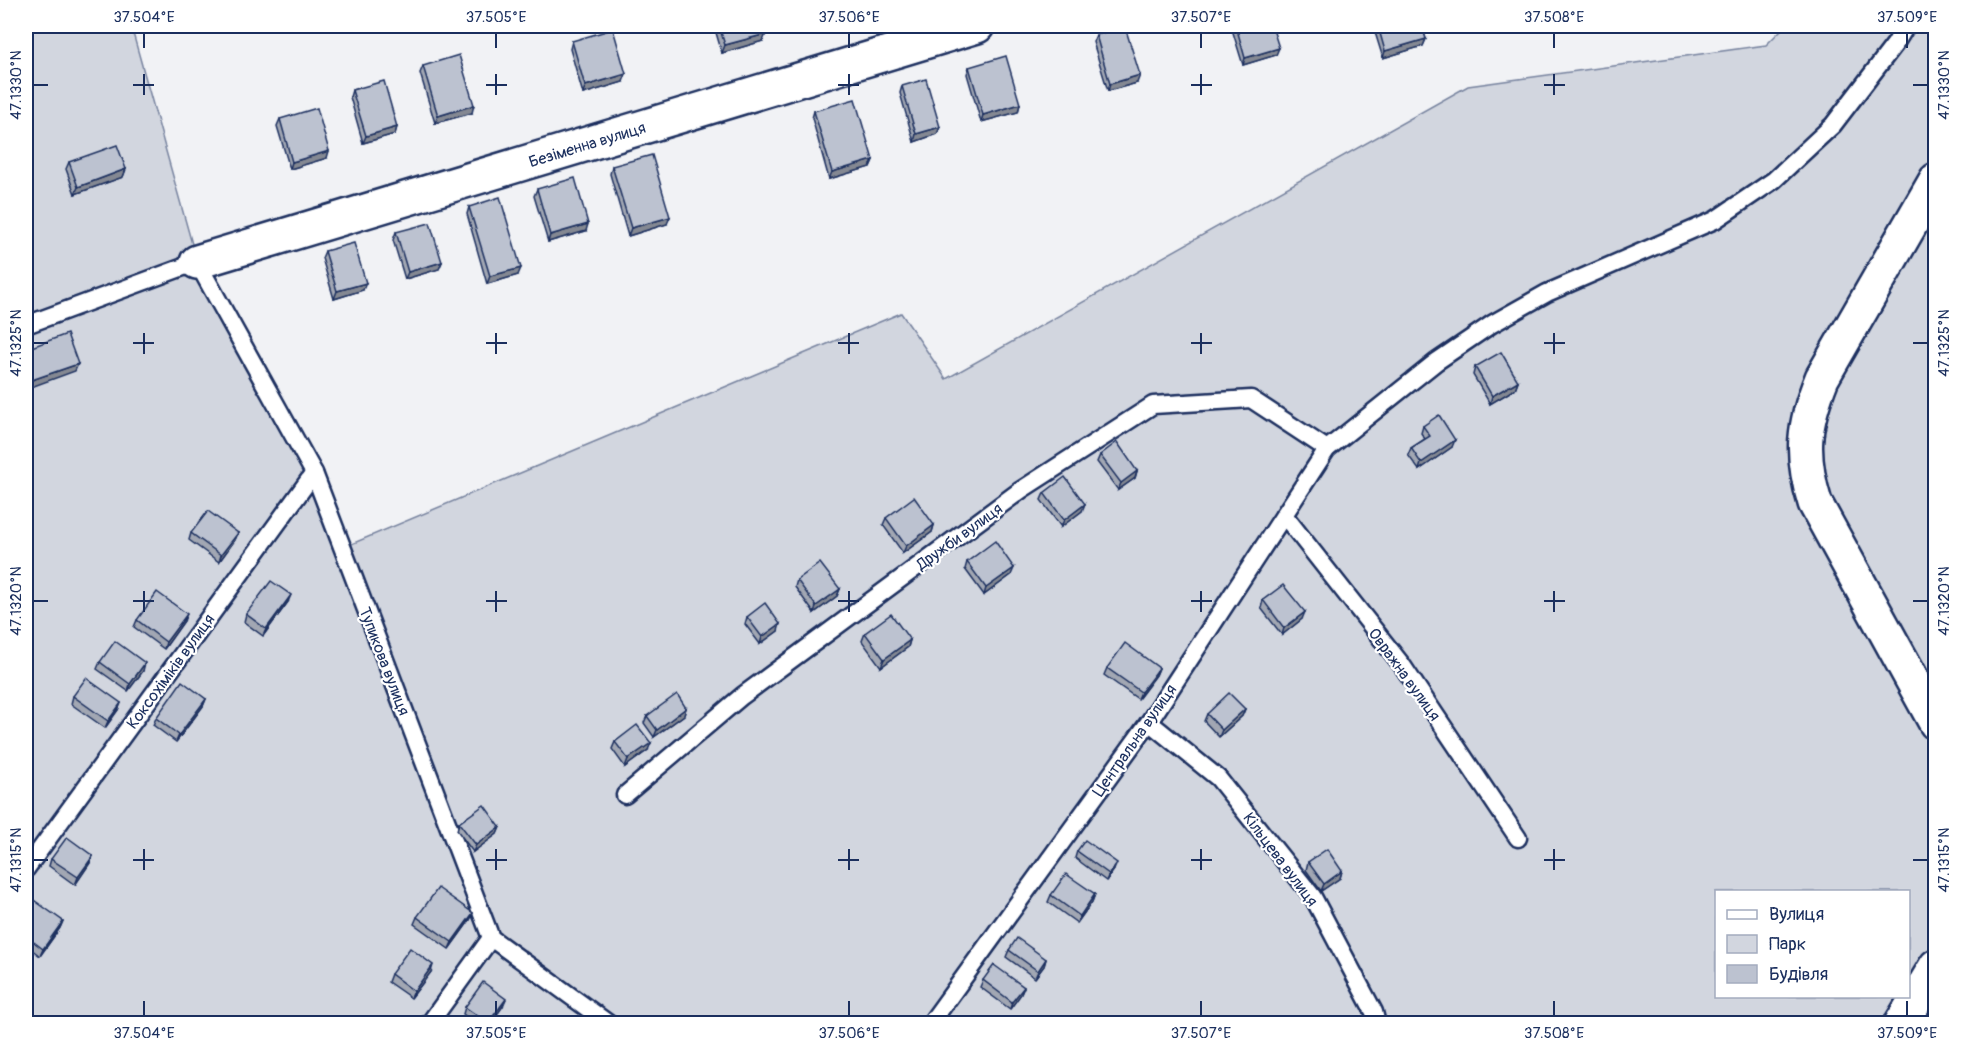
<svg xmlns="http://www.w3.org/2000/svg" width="1961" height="1049" viewBox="0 0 1961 1049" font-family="Pangolin,sans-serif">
<rect width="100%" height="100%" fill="#f1f2f5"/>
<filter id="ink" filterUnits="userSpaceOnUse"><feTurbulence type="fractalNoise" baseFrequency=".0167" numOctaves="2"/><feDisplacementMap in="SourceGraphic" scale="12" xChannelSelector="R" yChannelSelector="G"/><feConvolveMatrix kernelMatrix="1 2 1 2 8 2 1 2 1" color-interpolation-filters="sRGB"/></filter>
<g filter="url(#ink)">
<!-- green -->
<path fill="#d2d6df" stroke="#76829e" stroke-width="1.5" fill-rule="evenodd" d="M26,26h105l66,236 117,211 28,75 559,-235 45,66 522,-293 298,-41 19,-19h150v997h-1909zM1716,892h192v104h-192z"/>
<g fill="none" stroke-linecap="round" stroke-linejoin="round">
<!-- lane casing -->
<g stroke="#1b2f5e" stroke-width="21">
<g id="lane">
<path d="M26,325l171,-63 117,211 177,465 118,86"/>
<path d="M1284,515l118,150 116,173"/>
<path d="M1149,722l69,56 95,119 61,115 3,12"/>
<path d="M625,795l117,-99 279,-206 132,-85 98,-6 76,50"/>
<path d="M26,869l288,-396"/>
<path d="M429,1024l62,-86"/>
<path d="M930,1024l219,-302 178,-273 109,-87 56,-38 55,-31 168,-73 59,-40 59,-55 62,-81 11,-18"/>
</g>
</g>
<!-- street casing -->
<g stroke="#1b2f5e" stroke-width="38">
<g id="street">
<path d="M1936,180l-114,198c-19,47 -22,76 -7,125l121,220"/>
<path d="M197,262l780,-236"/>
<path d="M1901,1024l35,-58"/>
</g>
</g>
<!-- lane -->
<use href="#lane" stroke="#fff" stroke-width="16"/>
<!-- street -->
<use href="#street" stroke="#fff" stroke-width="33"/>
</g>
<!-- wall -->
<g fill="#a2a7b3" stroke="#1b2f5e" stroke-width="1.5">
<path d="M714,26h49v15l-41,12z"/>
<path d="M1231,26h41l4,29 -33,10z"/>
<path d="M1373,26h49l4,13 -3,7 -40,12z"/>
<path d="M1096,35l41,48 -29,8 -15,-49z"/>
<path d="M572,41l51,41 -40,12 -13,-45z"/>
<path d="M423,66l49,47 -37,10 -15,-50z"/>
<path d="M969,67l51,37 -2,8 -37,10 -14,-48z"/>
<path d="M902,86l38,41 -3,7 -23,8 -14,-49z"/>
<path d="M352,90l45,37 -2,7 -32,9 -13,-46z"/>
<path d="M814,111l59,49 -3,7 -41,12 -17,-61z"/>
<path d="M280,119l47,39 -37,11 -13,-43z"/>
<path d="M69,162l57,7 -3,8 -48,17 -9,-25z"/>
<path d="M612,166l55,58 -39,12 -18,-62z"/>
<path d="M537,189l49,42 -38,11 -14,-46z"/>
<path d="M469,207l49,68 -31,9 -20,-70z"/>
<path d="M396,232l46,30 -3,7 -34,10 -12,-39z"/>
<path d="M325,251l38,39 -29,9 -12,-41z"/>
<path d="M1475,367l43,14 -3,8 -25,15 -17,-29z"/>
<path d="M1423,426l29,21 -33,23 -11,-15 3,-7 14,-9 -4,-6z"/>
<path d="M1100,455l37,16 -2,7 -17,12 -21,-28z"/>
<path d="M1044,493l38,18 -21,16 -20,-27z"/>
<path d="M886,518l48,7 -2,7 -29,21 -20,-28z"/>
<path d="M191,533h47l-3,7 -16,22 -30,-22z"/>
<path d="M967,562l44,13 -27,20 -19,-26z"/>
<path d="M797,580l43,9 -3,7 -23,17 -19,-26z"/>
<path d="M1263,600l39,19 -20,16 -21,-27z"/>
<path d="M288,602l-25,34 -19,-14 2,-8z"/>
<path d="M747,617l31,14 -18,13 -15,-20z"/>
<path d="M137,620l47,1 -20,28 -30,-22z"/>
<path d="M865,633l45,7 -2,7 -27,20 -19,-26z"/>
<path d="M100,662l43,9 -15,20 -31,-22z"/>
<path d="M1107,668h52l-3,7 -18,24 -34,-24z"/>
<path d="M73,696l48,7 -3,7 -13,18 -34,-24z"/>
<path d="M206,699l-3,7 -27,36 -23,-17 3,-7z"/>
<path d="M686,708l-2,7 -30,22 -10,-14 3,-7z"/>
<path d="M1245,709l-3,7 -23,21 -15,-16 3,-7z"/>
<path d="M615,742l33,8 -23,17 -13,-18z"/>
<path d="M459,823l41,4 -3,7 -24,18 -16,-22z"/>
<path d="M1077,851l37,19 -8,11 -31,-23z"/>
<path d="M93,856l-3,7 -15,22 -26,-19 2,-7z"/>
<path d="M1308,862l34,9 -2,7 -19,13 -15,-21z"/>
<path d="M1095,894l-3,8 -15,21 -29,-21 3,-7z"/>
<path d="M26,906l37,15 -3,7 -20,28 -14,-11z"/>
<path d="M473,913l-3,7 -21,29 -35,-25 3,-7z"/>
<path d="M1009,950l37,9 -2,7 -9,12 -29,-21z"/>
<path d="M431,972l-20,26 -23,-16 3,-8z"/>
<path d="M983,980l41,7 -3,7 -11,15 -30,-22z"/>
<path d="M503,1006l-12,17h-16l-12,-9 2,-7z"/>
</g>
<!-- shaded-wall -->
<g fill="#848892" stroke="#1b2f5e" stroke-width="1.5">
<path d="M766,34l-3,7 -41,12 3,-8z"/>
<path d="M1426,39l-3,7 -40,12 2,-7z"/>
<path d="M1279,48l-3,7 -33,10 2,-7z"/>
<path d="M626,74l-3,8 -40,12 2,-8z"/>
<path d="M1140,75l-3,8 -29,8 2,-7z"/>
<path d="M1020,104l-2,8 -37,10 2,-7z"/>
<path d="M474,105l-2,8 -37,10 3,-7z"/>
<path d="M397,127l-2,7 -32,9 3,-7z"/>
<path d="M940,127l-3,7 -23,8 2,-8z"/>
<path d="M329,151l-2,7 -37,11 2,-7z"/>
<path d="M873,160l-3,7 -41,12 3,-7z"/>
<path d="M126,169l-3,8 -48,17 3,-7z"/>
<path d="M670,217l-3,7 -39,12 3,-8z"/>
<path d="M588,224l-2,7 -38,11 2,-7z"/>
<path d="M442,262l-3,7 -34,10 3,-7z"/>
<path d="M521,268l-3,7 -31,9 3,-8z"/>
<path d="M366,283l-3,7 -29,9 3,-8z"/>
<path d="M78,364l-3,7 -49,18v-7z"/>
<path d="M1518,381l-3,8 -25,15 2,-8z"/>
<path d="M1455,440l-3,7 -33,23 2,-7z"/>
<path d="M1137,471l-2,7 -17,12 3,-7z"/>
<path d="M1085,504l-3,7 -21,16 3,-7z"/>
<path d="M934,525l-2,7 -29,21 3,-7z"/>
<path d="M238,533l-3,7 -16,22 2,-7z"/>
<path d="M1014,568l-3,7 -27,20 2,-7z"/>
<path d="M840,589l-3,7 -23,17 2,-7z"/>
<path d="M291,595l-3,7 -25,34 3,-7z"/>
<path d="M1305,612l-3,7 -20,16 2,-7z"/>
<path d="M187,614l-3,7 -20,28 2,-7z"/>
<path d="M780,624l-2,7 -18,13 2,-7z"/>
<path d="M910,640l-2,7 -27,20 3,-8z"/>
<path d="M145,663l-2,8 -15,20 2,-7z"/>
<path d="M1159,668l-3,7 -18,24 3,-7z"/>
<path d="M206,699l-3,7 -27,36 3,-7z"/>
<path d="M121,703l-3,7 -13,18 3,-7z"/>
<path d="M686,708l-2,7 -30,22 3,-7z"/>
<path d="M1245,709l-3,7 -23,21 3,-7z"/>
<path d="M651,743l-3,7 -23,17 3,-8z"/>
<path d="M500,827l-3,7 -24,18 3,-7z"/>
<path d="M93,856l-3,7 -15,22 3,-8z"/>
<path d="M1117,863l-3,7 -8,11 3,-7z"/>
<path d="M1342,871l-2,7 -19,13 3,-7z"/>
<path d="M1095,894l-3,8 -15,21 3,-7z"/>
<path d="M473,913l-3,7 -21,29 3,-7z"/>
<path d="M63,921l-3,7 -20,28 3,-7z"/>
<path d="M1046,959l-2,7 -9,12 3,-7z"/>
<path d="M433,965l-2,7 -20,26 3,-7z"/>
<path d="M1024,987l-3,7 -11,15 2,-7z"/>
<path d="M506,999l-3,7 -12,17h-3z"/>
</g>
<!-- building -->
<g fill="#bcc2d0" stroke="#1b2f5e" stroke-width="1.5">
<path d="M719,26h44l3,8 -41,11z"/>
<path d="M1236,26h36l7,22 -34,10z"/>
<path d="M1378,26h44l4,13 -41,12z"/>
<path d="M1125,27l15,48 -30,9 -14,-49z"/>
<path d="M613,29l13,45 -41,12 -13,-45z"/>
<path d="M459,55l15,50 -36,11 -15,-50z"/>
<path d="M1006,56l14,48 -37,11 -14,-48z"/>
<path d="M926,79l14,48 -24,7 -14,-48z"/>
<path d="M384,81l13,46 -31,9 -14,-46z"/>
<path d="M855,99l18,61 -41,12 -18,-61z"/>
<path d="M317,108l12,43 -37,11 -12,-43z"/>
<path d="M117,145l9,24 -48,18 -9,-25z"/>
<path d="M652,155l18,62 -39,11 -19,-62z"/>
<path d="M575,178l13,46 -38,11 -13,-46z"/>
<path d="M500,197l21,71 -31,8 -21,-69z"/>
<path d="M430,223l12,39 -34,10 -12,-40z"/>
<path d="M354,243l12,40 -29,8 -12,-40z"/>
<path d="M67,334l11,30 -52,18v-33z"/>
<path d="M1501,352l17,29 -26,15 -17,-29z"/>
<path d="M1439,415l16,25 -34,23 -10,-15 19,-12 -7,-10z"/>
<path d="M1117,442l20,29 -16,12 -21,-28z"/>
<path d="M1065,477l20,27 -21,16 -20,-27z"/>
<path d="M914,497l20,28 -28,21 -20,-28z"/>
<path d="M208,511l30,22 -17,22 -30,-22z"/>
<path d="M995,541l19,27 -28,20 -19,-26z"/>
<path d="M820,563l20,26 -24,17 -19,-26z"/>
<path d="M271,581l20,14 -25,34 -20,-15z"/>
<path d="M1283,585l22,27 -21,16 -21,-28z"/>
<path d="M157,592l30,22 -21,28 -29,-22z"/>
<path d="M765,603l15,21 -18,13 -15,-20z"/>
<path d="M891,614l19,26 -26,19 -19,-26z"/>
<path d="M115,641l30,22 -15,21 -30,-22z"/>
<path d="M1125,643l34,25 -18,24 -34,-24z"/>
<path d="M86,678l35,25 -13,18 -35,-25z"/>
<path d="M182,681l24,18 -27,36 -23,-17z"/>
<path d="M1229,693l16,16 -23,21 -15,-16z"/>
<path d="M677,694l9,14 -29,22 -10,-14z"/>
<path d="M637,725l14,18 -23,16 -13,-17z"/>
<path d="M484,805l16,22 -24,18 -17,-22z"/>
<path d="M67,837l26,19 -15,21 -27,-18z"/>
<path d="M1085,840l32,23 -8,11 -32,-23z"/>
<path d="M1327,849l15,22 -18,13 -16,-22z"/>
<path d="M1066,874l29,20 -15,22 -29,-21z"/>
<path d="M438,888l35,25 -21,29 -35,-25z"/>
<path d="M31,898l32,23 -20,28 -17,-13v-30z"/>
<path d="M1017,938l29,21 -8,12 -29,-21z"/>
<path d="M410,948l23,17 -19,26 -23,-17z"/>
<path d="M994,965l30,22 -12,15 -29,-22z"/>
<path d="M483,982l23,17 -18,24 -23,-16z"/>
</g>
</g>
<!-- ticks -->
<path fill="none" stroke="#1b2f5e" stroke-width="2" d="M144,33v15M496,33v15M849,33v15M1201,33v15M1554,33v15M1907,33v15M144,74v21M496,74v21M849,74v21M1201,74v21M1554,74v21M33,85h15M133,85h21M486,85h21M838,85h21M1191,85h21M1544,85h21M1913,85h15M144,333v21M496,333v21M849,333v21M1201,333v21M1554,333v21M33,343h15M133,343h21M486,343h21M838,343h21M1191,343h21M1544,343h21M1913,343h15M144,591v21M496,591v21M849,591v21M1201,591v21M1554,591v21M33,601h15M133,601h21M486,601h21M838,601h21M1191,601h21M1544,601h21M1913,601h15M144,849v21M496,849v21M849,849v21M1201,849v21M1554,849v21M33,860h15M133,860h21M486,860h21M838,860h21M1191,860h21M1544,860h21M1913,860h15M144,1001v15M496,1001v15M849,1001v15M1201,1001v15M1554,1001v15M1907,1001v15"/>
<g text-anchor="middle" stroke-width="4.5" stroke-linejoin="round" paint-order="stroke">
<!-- street labels -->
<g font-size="16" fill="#1b2f5e" stroke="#fff">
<text transform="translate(587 144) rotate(-17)" y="6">Безіменна вулиця</text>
<text transform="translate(959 536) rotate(-36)" y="6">Дружби вулиця</text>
<text transform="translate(385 661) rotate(69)" y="6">Тупикова вулиця</text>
<text transform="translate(170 671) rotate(-54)" y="6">Коксохіміків вулиця</text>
<text transform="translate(1405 674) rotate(54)" y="6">Овражна вулиця</text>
<text transform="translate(1134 740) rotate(-55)" y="6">Центральна вулиця</text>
<text transform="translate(1281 859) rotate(53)" y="6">Кільцева вулиця</text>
</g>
</g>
<!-- margin -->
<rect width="1961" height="1049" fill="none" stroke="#fff" stroke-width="66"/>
<!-- legend -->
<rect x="1715" y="890" width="195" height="108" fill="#ffffff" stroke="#a4acbf" stroke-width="1.5"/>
<rect x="1727" y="910" width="30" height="9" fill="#ffffff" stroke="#a4acbf" stroke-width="1.5"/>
<text x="1769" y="920" font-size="18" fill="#1b2f5e">Вулиця</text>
<rect x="1727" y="935" width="30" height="18" fill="#d2d6df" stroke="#a4acbf" stroke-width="1.5"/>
<text x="1769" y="950" font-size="18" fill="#1b2f5e">Парк</text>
<rect x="1727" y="965" width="30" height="18" fill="#bcc2d0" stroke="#a4acbf" stroke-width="1.5"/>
<text x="1769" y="980" font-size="18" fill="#1b2f5e">Будівля</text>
<rect x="33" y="33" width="1895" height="983" fill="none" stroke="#1b2f5e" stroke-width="2"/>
<g font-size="15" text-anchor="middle" fill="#1b2f5e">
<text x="144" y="22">37.504°E</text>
<text x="496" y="22">37.505°E</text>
<text x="849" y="22">37.506°E</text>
<text x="1201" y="22">37.507°E</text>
<text x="1554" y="22">37.508°E</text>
<text x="1907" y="22">37.509°E</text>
<text transform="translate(16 85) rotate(-90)" y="5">47.1330°N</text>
<text transform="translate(1944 85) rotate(-90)" y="5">47.1330°N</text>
<text transform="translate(16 343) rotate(-90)" y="5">47.1325°N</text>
<text transform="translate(1944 343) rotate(-90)" y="5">47.1325°N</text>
<text transform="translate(16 601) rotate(-90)" y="5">47.1320°N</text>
<text transform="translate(1944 601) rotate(-90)" y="5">47.1320°N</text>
<text transform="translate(16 860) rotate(-90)" y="5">47.1315°N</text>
<text transform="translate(1944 860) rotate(-90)" y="5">47.1315°N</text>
<text x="144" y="1038">37.504°E</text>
<text x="496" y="1038">37.505°E</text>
<text x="849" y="1038">37.506°E</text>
<text x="1201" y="1038">37.507°E</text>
<text x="1554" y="1038">37.508°E</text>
<text x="1907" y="1038">37.509°E</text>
</g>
</svg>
